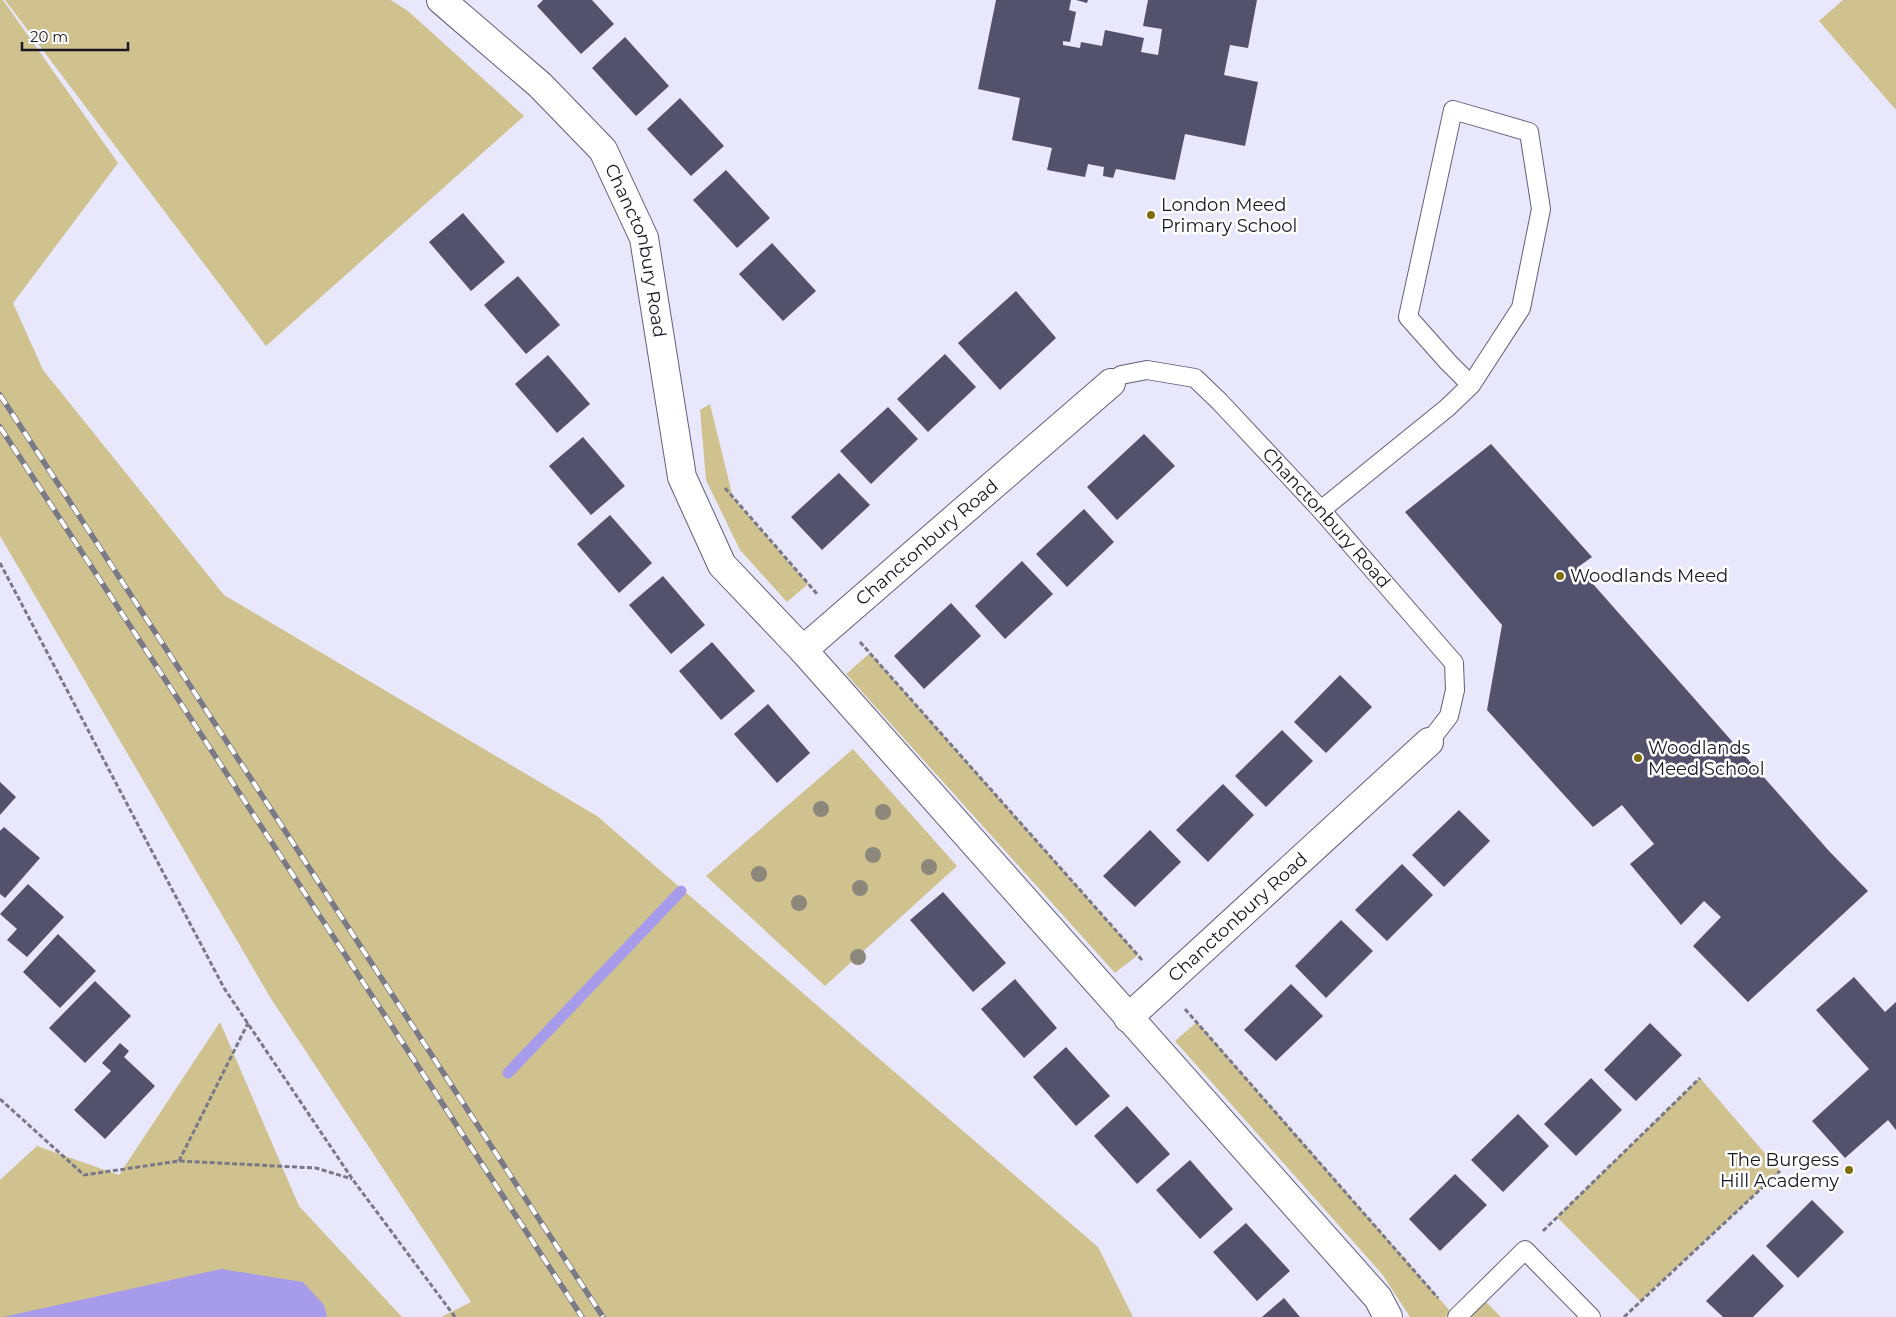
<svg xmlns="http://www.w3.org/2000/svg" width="1896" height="1317" viewBox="0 0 1896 1317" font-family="Montserrat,sans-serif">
<rect width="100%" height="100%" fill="#e8e7fb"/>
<!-- green -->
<g fill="#cfc28e">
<path d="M0,0h3l115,163 -105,140 30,67 181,225 373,221 501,431 35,70h-692l30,-15 -201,-305 -270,-461z"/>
<path d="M5,0h386l17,11 116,105 -258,230z"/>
<path d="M1843,0h53v110l-77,-89z"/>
<path d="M710,404l23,94 75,86 -21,18 -47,-52 -34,-70 -6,-70z"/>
<path d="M870,653l268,302 -23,18 -269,-299z"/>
<path d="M853,749l104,117 -132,120 -119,-110z"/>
<path d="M220,1022l79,184 103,111h-402v-137l37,-34 82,29z"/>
<path d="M1197,1022l254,290 -6,5h-35l-28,-43 -207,-233z"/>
<path d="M1700,1078l80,93 -140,130 -83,-84z"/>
<path d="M1478,1294l23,23h-44z"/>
</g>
<!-- water -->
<path fill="#a69ceb" d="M221,1269l82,13 21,23 3,12h-324z"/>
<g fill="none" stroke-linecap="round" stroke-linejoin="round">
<!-- stream -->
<path stroke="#a69ceb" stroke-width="11" d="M508,1073l173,-182"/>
</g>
<!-- building -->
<g fill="#54516d">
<path d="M543,0h49l22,24 -33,30 -44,-48z"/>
<path d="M996,0h75l-2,10 7,2 -6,30 -7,-1v4l17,3 1,-6 21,4 3,-16 39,8 -3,14 17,3 4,-26 -19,-3 5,-26h109l-9,48 -18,-3 -6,30 34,7 -13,64 -60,-12 -10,46 -59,-11 -3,9 -10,-2 1,-9 -16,-3 -3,13 -38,-7 5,-22 -40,-8 8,-42 -42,-9z"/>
<path d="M1076,0h12l-1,3z"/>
<path d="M625,37l44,49 -33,30 -44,-48z"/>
<path d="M680,98l44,48 -33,30 -44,-47z"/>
<path d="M726,170l44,48 -33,30 -44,-48z"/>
<path d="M463,213l42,49 -34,29 -42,-49z"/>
<path d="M772,243l44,48 -33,30 -44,-47z"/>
<path d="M518,276l42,49 -34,29 -42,-49z"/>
<path d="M1016,291l40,47 -56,52 -42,-47z"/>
<path d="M945,354l31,33 -48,45 -31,-33z"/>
<path d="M548,355l42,49 -33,29 -42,-49z"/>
<path d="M888,407l30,32 -47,45 -31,-33z"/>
<path d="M1144,434l31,32 -58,54 -30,-33z"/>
<path d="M583,437l42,49 -34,29 -42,-49z"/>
<path d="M1491,444l101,113 -14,10 251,284 39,40 -120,111 -55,-56 28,-29 -17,-16 -23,24 -51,-61 24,-20 -32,-39 -29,22 -106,-117 15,-85 -97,-113z"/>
<path d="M839,473l31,32 -48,45 -31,-33z"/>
<path d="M1084,509l30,33 -47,45 -31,-33z"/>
<path d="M610,515l42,48 -33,30 -42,-49z"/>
<path d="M1022,561l31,33 -48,45 -30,-33z"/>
<path d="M663,576l42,49 -34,29 -42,-49z"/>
<path d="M951,603l30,33 -57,53 -30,-33z"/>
<path d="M712,642l43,49 -34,29 -42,-49z"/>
<path d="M1340,675l32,32 -46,46 -32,-31z"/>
<path d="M768,704l42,49 -33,30 -43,-49z"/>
<path d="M1282,730l31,31 -47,46 -31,-31z"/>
<path d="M0,782l16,15 -16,18z"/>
<path d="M1223,784l31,31 -46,47 -32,-32z"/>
<path d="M1459,810l31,31 -46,46 -32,-32z"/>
<path d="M4,827l36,31 -35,40 -5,-4v-63z"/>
<path d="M1150,830l31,32 -46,45 -32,-31z"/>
<path d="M1402,864l31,31 -46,46 -32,-31z"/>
<path d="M28,884l36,33 -37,40 -20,-17 10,-11 -17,-15z"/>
<path d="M943,892l63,71 -33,29 -63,-72z"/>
<path d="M1341,920l32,31 -47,47 -31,-32z"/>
<path d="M58,934l38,37 -36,37 -37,-36z"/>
<path d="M1854,977l31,35 11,-10v128l-8,-10 -43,38 -33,-37 57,-52 -53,-59z"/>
<path d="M1015,979l42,49 -33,30 -43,-49z"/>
<path d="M95,981l36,35 -46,47 -36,-35z"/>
<path d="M1291,984l32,32 -47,45 -32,-31z"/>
<path d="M1650,1023l32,32 -46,46 -32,-31z"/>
<path d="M120,1043l9,8 -5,6 31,29 -50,53 -31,-29 37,-39 -9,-8z"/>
<path d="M1066,1047l44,49 -34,30 -43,-49z"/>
<path d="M1591,1078l31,32 -46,46 -32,-32z"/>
<path d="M1127,1106l43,48 -33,30 -43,-48z"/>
<path d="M1518,1114l31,32 -46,46 -32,-32z"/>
<path d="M1190,1160l43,49 -33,30 -44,-49z"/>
<path d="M1455,1174l32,31 -47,46 -31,-32z"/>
<path d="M1812,1200l32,32 -46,46 -32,-32z"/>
<path d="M1246,1223l44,48 -33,30 -44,-49z"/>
<path d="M1753,1254l31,32 -31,31h-30l-17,-16z"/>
<path d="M1284,1298l16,19h-38z"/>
</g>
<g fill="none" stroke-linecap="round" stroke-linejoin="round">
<!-- service casing -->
<g stroke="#615e7a" stroke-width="20">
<g id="service">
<path id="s1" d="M1111,383l10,-8 26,-5 48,8 25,24 101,108 133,153 1,27 -6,26 -20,26"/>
<path d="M1321,510l126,-102 24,-23 50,-77 20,-99 -12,-77 -76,-22 -45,207 40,45 23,23"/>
<path d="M1457,1317l68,-67 66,67"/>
</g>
</g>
<!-- minor casing -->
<g stroke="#615e7a" stroke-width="30">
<g id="minor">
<path id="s2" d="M441,0l99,85 63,65 41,88 38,239 40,88 81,85 575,648 10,19"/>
<path id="s3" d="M803,650l308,-267"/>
<path id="s4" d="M1128,1018l301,-276"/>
</g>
</g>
<!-- path -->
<g stroke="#797888" stroke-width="3" stroke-dasharray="5 2.5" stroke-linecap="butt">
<path d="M725,488l93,107"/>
<path d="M0,563l224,425 129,192 102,137"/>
<path d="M860,642l283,319"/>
<path d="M1185,1009l253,289"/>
<path d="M0,1099l84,76 95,-14 137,7 36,11"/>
<path d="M179,1161l69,-138"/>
<path d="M1543,1231l157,-153"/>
<path d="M1624,1317l156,-146"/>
</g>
<!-- service -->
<use href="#service" stroke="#fff" stroke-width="18"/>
<!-- minor -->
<use href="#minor" stroke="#fff" stroke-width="28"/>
<!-- rail casing -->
<g stroke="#7a7988" stroke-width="5.5">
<g id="rail">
<path d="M0,395l603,922"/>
<path d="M0,427l582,890"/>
</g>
</g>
<!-- rail -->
<use href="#rail" stroke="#fff" stroke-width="4" stroke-dasharray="11" stroke-linecap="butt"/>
</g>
<!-- trees -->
<g fill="#8c877b">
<circle cx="821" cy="809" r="8"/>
<circle cx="883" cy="812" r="8"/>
<circle cx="873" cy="855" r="8"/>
<circle cx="929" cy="867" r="8"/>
<circle cx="759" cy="874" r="8"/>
<circle cx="860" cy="888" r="8"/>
<circle cx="799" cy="903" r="8"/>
<circle cx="858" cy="957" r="8"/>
</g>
<!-- markers -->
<g fill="#816d09" stroke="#fff" stroke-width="2">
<circle cx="1151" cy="215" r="5"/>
<circle cx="1560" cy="576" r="5"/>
<circle cx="1638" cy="758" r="5"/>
<circle cx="1849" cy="1170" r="5"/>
</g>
<g text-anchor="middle" stroke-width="5" stroke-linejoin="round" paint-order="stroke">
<!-- poi labels -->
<g font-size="18" fill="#181722" stroke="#fff" text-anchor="start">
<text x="1161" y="211">London Meed<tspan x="1161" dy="21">Primary School</tspan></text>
<text x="1570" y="582">Woodlands Meed</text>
<text x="1648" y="754">Woodlands<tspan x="1648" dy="21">Meed School</tspan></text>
<text x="1839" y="1166" text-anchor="end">The Burgess<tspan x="1839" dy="21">Hill Academy</tspan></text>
</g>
<!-- street labels -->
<g font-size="18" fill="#181722" stroke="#fff">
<text dy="6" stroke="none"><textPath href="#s2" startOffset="328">Chanctonbury Road</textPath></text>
<text dy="6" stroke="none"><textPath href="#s1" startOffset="280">Chanctonbury Road</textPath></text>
<text dy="6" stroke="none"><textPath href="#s3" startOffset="164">Chanctonbury Road</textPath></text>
<text dy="6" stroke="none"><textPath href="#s4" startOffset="149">Chanctonbury Road</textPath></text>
</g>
</g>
<!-- scale -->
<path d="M22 42v8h106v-8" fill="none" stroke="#181722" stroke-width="2.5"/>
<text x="30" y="42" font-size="15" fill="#181722" stroke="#ffffff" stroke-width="4" paint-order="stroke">20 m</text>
</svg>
